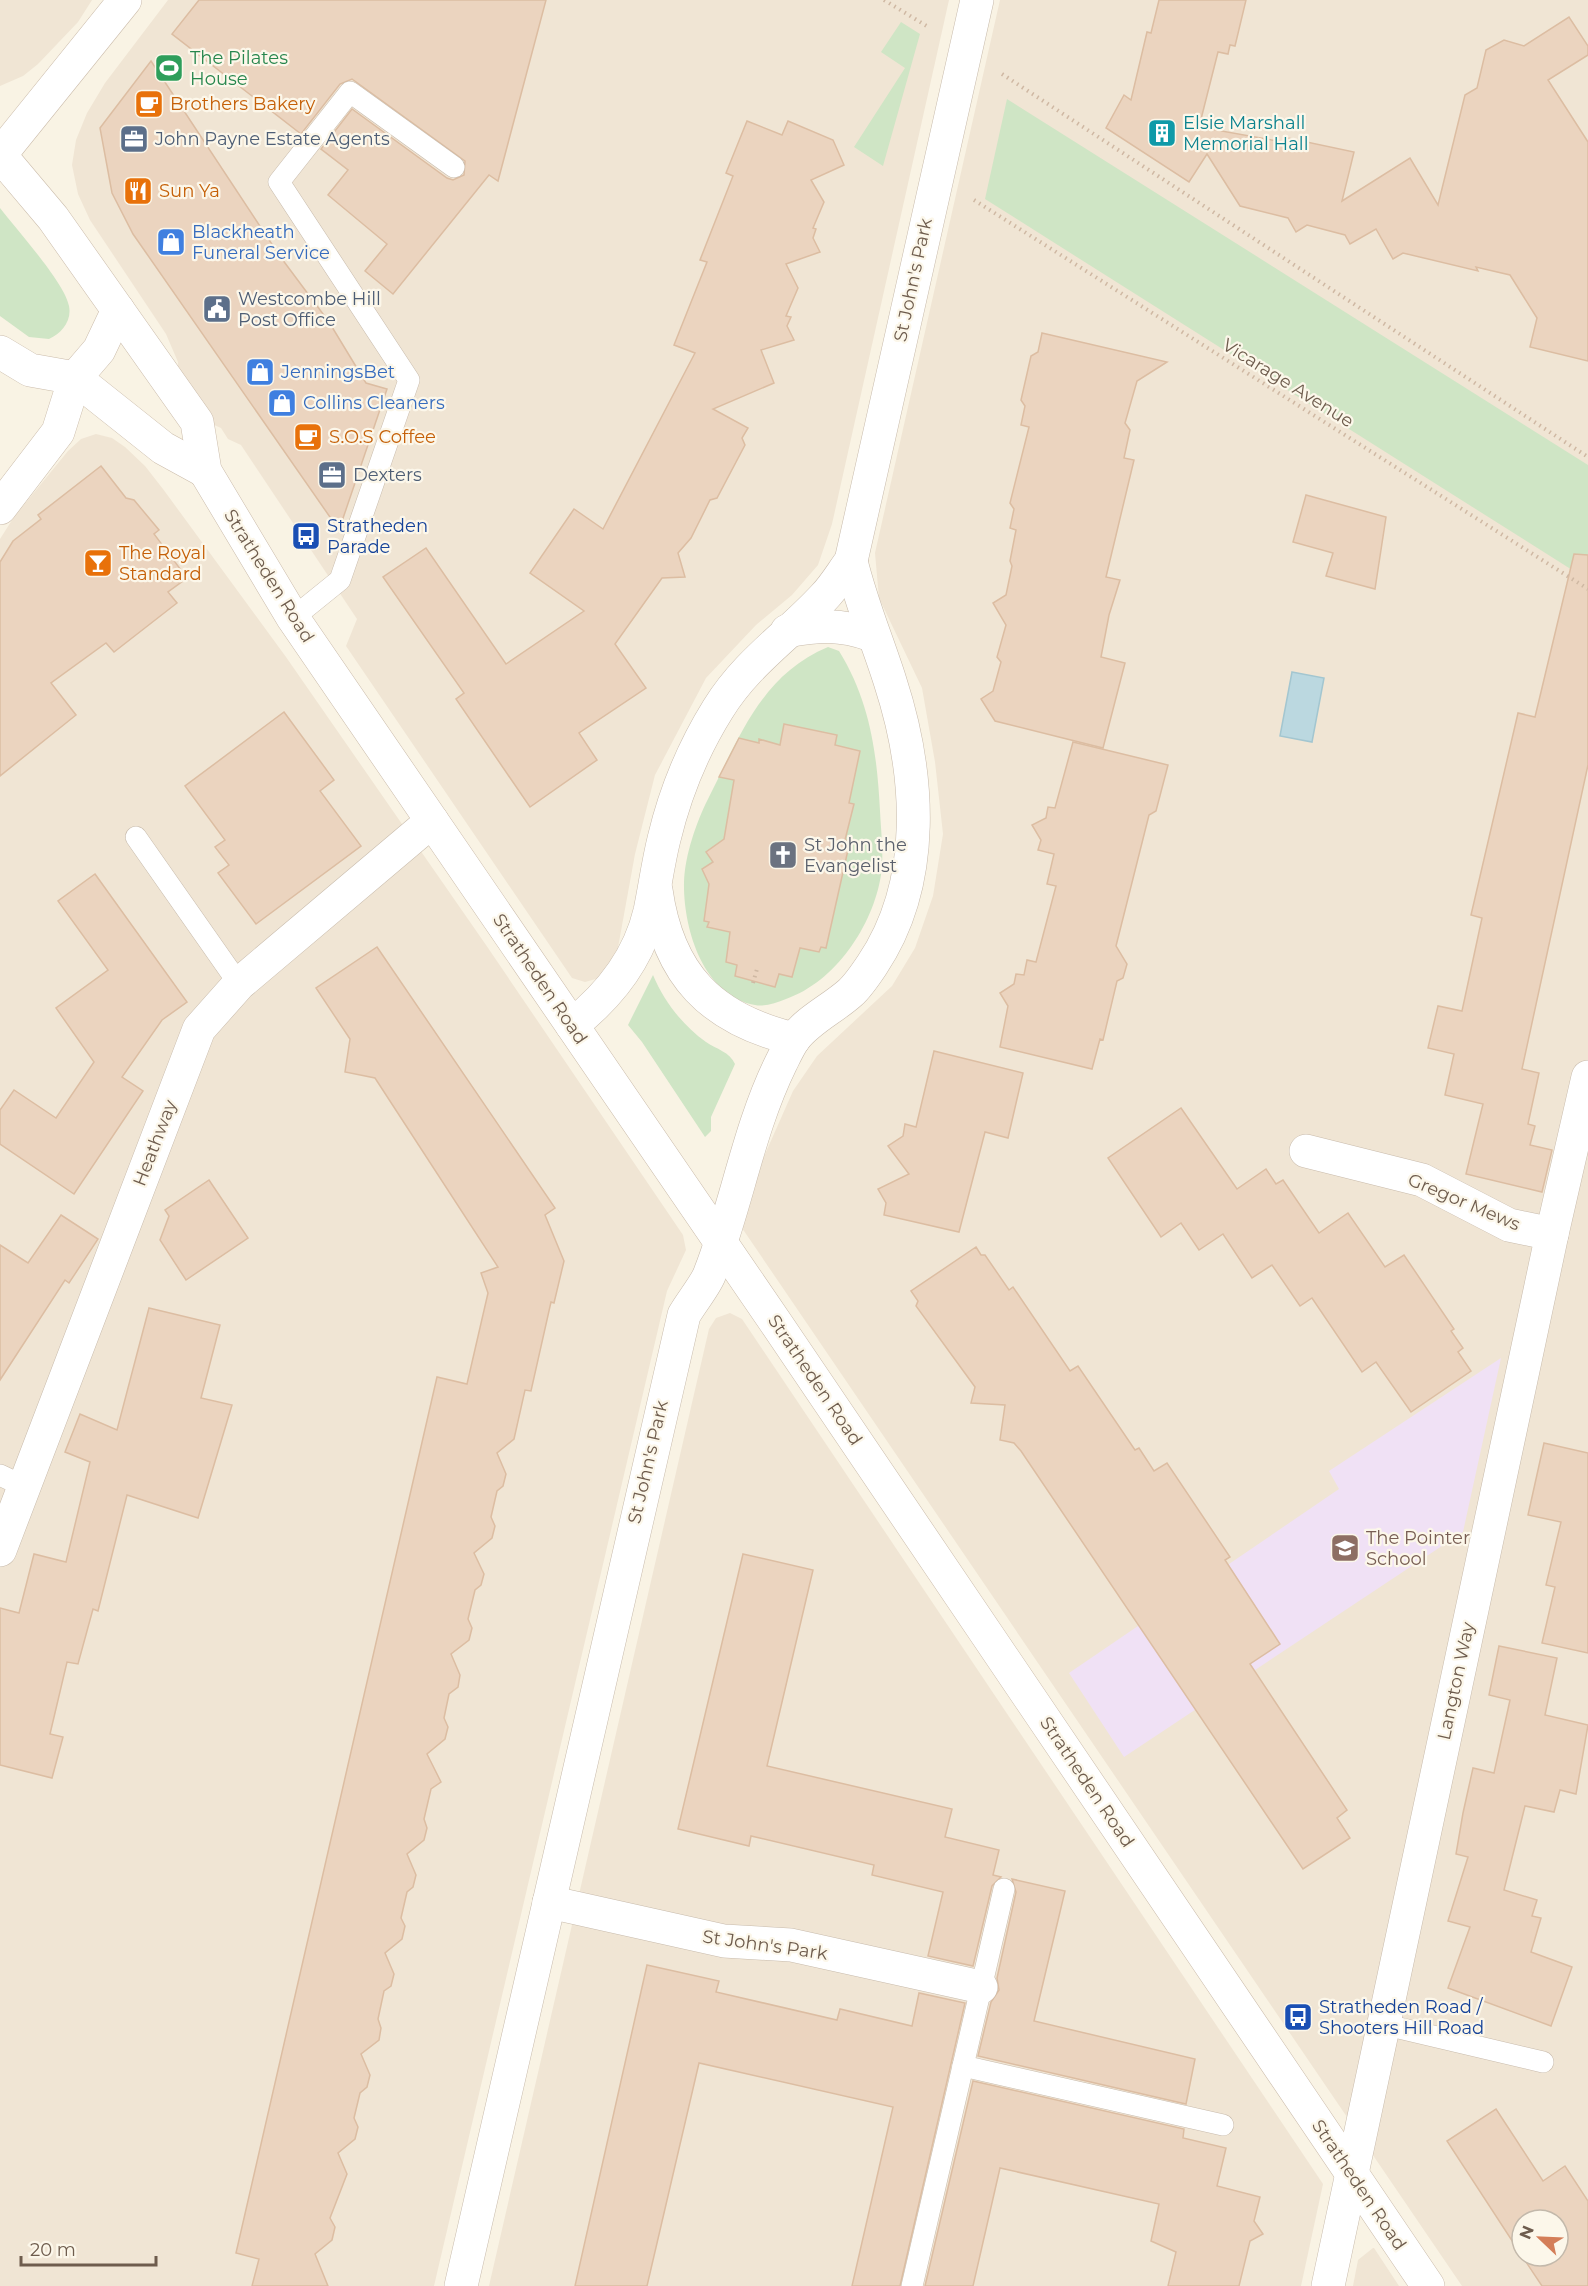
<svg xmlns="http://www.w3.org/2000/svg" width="1588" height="2286" viewBox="0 0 1588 2286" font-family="Montserrat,sans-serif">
<rect width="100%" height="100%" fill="#f9f3e4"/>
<!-- residential -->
<g fill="#f0e5d4" fill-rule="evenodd">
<path d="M0,0h92l-14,22 -40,42 -15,12 -23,10z"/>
<path d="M168,0h781l-117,524 -14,41 -26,30 -36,30 -50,53 -51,97 -20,79 -18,99 -18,25 -14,4 -13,-4 -226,-332 11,-27 -116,-174 -13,-6 -7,-11 -9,-4 -34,-51v-11l-12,-28 -76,-114 -12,-26 -6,-29 4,-25 11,-27 18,-30z"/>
<path d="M1000,0h588v2286h-126l-720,-1058 1,-24 50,-113 24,-35 75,-70 23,-38 18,-52 10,-62 -8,-72 -13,-74 -43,-90 -4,-45zM1522,2220h36v36h-36z"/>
<path d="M96,434l16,4 13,9 20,19 18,23 123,168 200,288 197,290 3,15 -19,41 -233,995h-434v-1747l14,-22 54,-66 13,-12z"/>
<path d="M730,1313l12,6 581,865 -22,102h-812l220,-957 7,-11z"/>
<path d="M1373,2248h1l25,38h-46l5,-26z"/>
</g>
<!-- education -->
<path fill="#f0e1f5" d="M1501,1358l-38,174 -339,225 -55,-84 270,-184 -10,-18z"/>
<!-- green -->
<g fill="#cfe5c5">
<path d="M901,22l19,12 -37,132 -29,-19 51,-79 -24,-16z"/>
<path d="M1007,99l581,366v115l-603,-381z"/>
<path d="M0,208c16,21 65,75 69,98 3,15 -7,27 -20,33l-20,-2 -29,-21z"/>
<path d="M828,647l11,4c31,50 38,102 41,160 1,21 4,44 1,64 -8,51 -46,107 -95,124 -10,4 -21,8 -31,6 -52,-9 -72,-77 -71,-123 1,-27 12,-59 24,-83 31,-61 53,-124 120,-152z"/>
<path d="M653,975c11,26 29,50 53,67 10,7 24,10 29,22l-24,53v14l-6,6 -63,-95 -14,-17z"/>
</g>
<!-- water -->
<path fill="#bbd8e0" stroke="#a3c6d0" stroke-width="1.5" d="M1292,672l32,6 -12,64 -32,-6z"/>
<!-- building -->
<g fill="#ebd4bf" stroke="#dcbda2" stroke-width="1.5">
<path d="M199,0h347l-48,181 -9,-6 -96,119 -28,-23 22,-27 -59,-49 20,-25 -27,-21 31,-40 95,69 6,2 11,-5 1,-14 -113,-82 -12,5 -39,50 -129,-100z"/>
<path d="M1159,0h87l-11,46 -5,-1 -2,9 -10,-2 -19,75 84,15 5,-4 66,14 -12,49 68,-43 28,47 27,-110 12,-7 9,-38 18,-10 20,6 45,-29 19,29v9l-40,25 40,62v219l-58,-14 7,-29 -27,-43 -34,-8 2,4 -75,-18 -10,6 -17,-30 -26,15 -5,-9 -38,-10 -11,7 -8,-14 -48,-12 -33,-52 -18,28 -83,-54 18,-33 7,5 16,-68 4,1z"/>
<path d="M151,61l128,194 50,67 37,61 21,6 -48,141 -206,-296 -21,-41 -12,-65z"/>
<path d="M747,121l35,14 6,-14 45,19 11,25 -33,15 13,22 -11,26 3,1 -3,9 7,14 -34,12 12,24 -12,28 5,1 -4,9 7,14 -33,10 13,33 -61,26 35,19 -6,10 3,7 -28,53 -7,2 -19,38 -13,15 7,24 -23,1 -47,66 31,44 -67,45 18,27 -67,47 -74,-108 8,-6 -81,-116 43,-29 80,116 78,-53 -54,-38 44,-64 29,20 92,-176 -21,-8 33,-83 -7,-2 33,-84 -7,-3z"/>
<path d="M1042,333l125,29 -30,19 -12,42 5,7 -6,28 10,2 -28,117 14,3 -11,35 -8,42 24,6 -22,85 -108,-27 -14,-22 12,-8 8,-29 -4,-5 9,-32 -13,-22 13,-8 6,-29 -2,-5 6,-31 -6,-2 4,-19 -4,-6 19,-76 -8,-2 4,-19 -4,-6 10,-44 7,-4z"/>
<path d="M101,466l25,32 8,2 25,30 -5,4 33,44 -19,14 9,11 -63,49 -8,-9 -55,40 25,32 -76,61v-214l13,-21 28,-22 -3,-4z"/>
<path d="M1306,495l80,22 -11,72 -49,-13 7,-23 -40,-11z"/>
<path d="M1574,554l14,1v210l-66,304 17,4 -11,51 7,2 -5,19 22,5 -10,42 -76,-18 17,-70 -38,-9 9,-41 -26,-6 10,-42 24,5 20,-93 -11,-3 47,-202 17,4z"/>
<path d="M284,712l50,68 -14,11 41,55 -105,78 -38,-51 11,-8 -14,-18 10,-7 -40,-54z"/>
<path d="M784,724l53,11 -2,10 25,6 -11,52 5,1 -9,36 5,1 -24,107 -5,-1 -2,5 -19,-4 -8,29 -13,-3 -4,13 -40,-11 2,-11 -11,-3 4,-30 -23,-5 2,-5 -5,-1 5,-37 -7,-15 11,-7 -7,-10 18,-13 10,-59 -15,-3 20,-39 20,5v-4l21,6z"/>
<path d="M1073,742l95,23 -12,46 -7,4 -33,131 11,18 -4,14 -6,3 -14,59 -3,-1 -8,30 -92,-22 8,-41 -8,-13 14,-9 2,-10 8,1 3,-15 9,2 20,-76 -9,-2 7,-30 -16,-4 3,-10 -9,-15 14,-7 2,-11 7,1z"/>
<path d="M95,874l92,128 -25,18 -40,57 21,14 -69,103 -74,-50v-34l14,-20 42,28 38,-56 -38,-54 52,-38 -50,-69z"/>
<path d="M377,947l178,261 -10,7 19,46 -10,42 -3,-1 -20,89 -6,-1 -11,49 -17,14 9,21 -3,12 -6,5 -6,26 4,9 -3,12 -18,15 10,21 -3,11 -6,5 -7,29 4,9 -3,12 -18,14 9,21 -2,12 -9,7 -5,24 4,9 -3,12 -18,15 14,28 -10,7 -7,30 3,9 -3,12 -17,14 9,21 -3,12 -6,5 -6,26 4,8 -3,13 -17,14 9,21 -3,12 -7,5 -6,28 3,9 -2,12 -18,14 9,21 -3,12 -7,6 -6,25 4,9 -3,12 -17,14 9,21 -17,44 5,9 -3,13 -17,14 13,32h-76l7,-27 -23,-6 201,-876 30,7 21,-91 -7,-20 17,-6 -123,-189 -30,-6 5,-33 -34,-51z"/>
<path d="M934,1051l89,22 -15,65 -23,-6 -26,100 -75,-17 2,-12 -8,-14 31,-15 -21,-28 15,-10 2,-12 11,3z"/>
<path d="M1181,1108l56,81 29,-20 10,15 7,-4 36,53 29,-20 37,54 19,-12 50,74 -3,2 12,17 -5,4 13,19 -60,41 -35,-50 -14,10 -50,-74 -12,8 -28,-41 -20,13 -29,-44 -24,16 -18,-27 -20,14 -53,-79z"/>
<path d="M209,1180l39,58 -62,42 -26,-40 9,-24 -4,-6z"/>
<path d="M61,1215l37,24 -29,44 -4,-3 -65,100v-135l28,18z"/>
<path d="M976,1247l5,8h4l24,35 4,-3 57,84 8,-5 57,84 4,-2 15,23 13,-8 63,94 -5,3 55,84 -30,20 97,146 -10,8 13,20 -47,31 -282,-418 -7,-8 -14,-3 5,-35 -34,-2 4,-16 -59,-81 2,-5 -7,-10z"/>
<path d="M149,1308l71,17 -19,73 31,7 -34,113 -71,-23 -29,116 -5,-2 -15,55 -11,-2 -17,72 13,3 -11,41 -52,-13v-157l19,5 15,-59 32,8 24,-100 -25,-10 15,-38 37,16z"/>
<path d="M1544,1443l44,10v200l-46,-10 13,-56 -9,-2 15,-63 -33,-7z"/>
<path d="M743,1554l70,16 -46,196 185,43 -7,28 54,13 -6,25 8,2 -9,9 -19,80 -45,-10 15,-64 -71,-17 2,-10 -123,-29 -2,10 -71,-17z"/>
<path d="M1499,1646l58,12 -12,57 43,10 -12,69 -16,-4 -6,22 -29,-6 -21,84 33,10 -5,16 9,2 -10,34 41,15 -21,59 -103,-38 22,-61 -22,-6 20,-64 -12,-3 7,-41 10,-45 21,5 16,-73 -21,-5z"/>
<path d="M1012,1879l53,12 -31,130 161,38 -9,45 -208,-48 13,-54 8,-12 -2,-12 19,-86z"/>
<path d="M647,1965l72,16 -3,11 121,28 3,-11 72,17 7,-33 46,10 -65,283h-48l41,-179 -194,-44 -52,223h-72z"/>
<path d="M973,2081l211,48 -1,9 43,10 -9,38 43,11 -6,24 9,13 -13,7 -11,45h-71l8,-34 -25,-11 8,-37 -159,-36 -27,118h-48z"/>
<path d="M1496,2109l47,72 22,-15 23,35v85h-46l-20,-30h36v-36h-36v36l-75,-115z"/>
</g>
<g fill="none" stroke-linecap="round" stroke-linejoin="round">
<!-- service casing -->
<g stroke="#c8bbac" stroke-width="22">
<g id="service">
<path d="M293,618l47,-38 69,-200 -130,-198 71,-90 104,75"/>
<path d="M136,837l103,147"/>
<path d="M0,1475l23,11"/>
<path d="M1382,2024l161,38"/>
<path d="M963,2066l260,59"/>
<path d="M912,2286l92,-397"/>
</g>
</g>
<!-- minor casing -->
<g stroke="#c8bbac" stroke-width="34">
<g id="minor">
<path d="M787,631c34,-6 52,-7 85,4"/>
<path d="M656,890c12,85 55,129 138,149"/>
<path d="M572,1025c37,-29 67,-67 78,-114 5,-24 8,-48 14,-72 11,-46 29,-90 54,-130 29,-47 70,-73 106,-112 10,-10 18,-24 27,-36l126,-561"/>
<path d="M1306,1151l116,29 87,45 43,9"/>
<path d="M0,1550l199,-521 40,-45 193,-163"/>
<path d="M549,1902l175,39 67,4 190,42"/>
<path d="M461,2286l223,-971c6,-11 23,-32 26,-42 27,-69 38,-143 71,-210 4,-8 8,-17 13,-24 14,-19 38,-30 56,-46 8,-7 16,-19 22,-28 56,-83 48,-192 18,-284 -13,-41 -29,-78 -39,-120"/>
<path d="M1328,2286l224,-1052 36,-157"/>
</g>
</g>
<!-- secondary casing -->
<g stroke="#cbbcab" stroke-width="34">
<g id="secondary">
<path d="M0,155l53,63 144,204 8,49 88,147 485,708 650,960"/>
<path d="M0,155l125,-155"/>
<path d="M0,352l30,18 45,8 88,70 42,23"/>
<path d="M0,508l58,-76 17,-54 24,-28 19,-40"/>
</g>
</g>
<!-- path -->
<g stroke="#cfb8a3" stroke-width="4" stroke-dasharray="1.5 4.5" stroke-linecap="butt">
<path d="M884,0l46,28"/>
<path d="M1002,74l586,383"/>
<path d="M974,200l614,389"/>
<path d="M753,983l4,-14"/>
</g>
<!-- service -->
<use href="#service" stroke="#fff" stroke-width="21"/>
<!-- minor -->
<use href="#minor" stroke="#fff" stroke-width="33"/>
<!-- secondary -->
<use href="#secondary" stroke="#fff" stroke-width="33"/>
</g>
<!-- icons -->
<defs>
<g id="stadium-square" transform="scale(1.5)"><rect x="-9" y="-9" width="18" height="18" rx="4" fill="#2e9e5b" stroke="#fcf7ea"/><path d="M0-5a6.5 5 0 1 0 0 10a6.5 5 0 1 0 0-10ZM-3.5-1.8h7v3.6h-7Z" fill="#fff"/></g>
<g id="cafe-square" transform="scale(1.5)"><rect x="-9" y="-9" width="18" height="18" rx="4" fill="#e8710a" stroke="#fcf7ea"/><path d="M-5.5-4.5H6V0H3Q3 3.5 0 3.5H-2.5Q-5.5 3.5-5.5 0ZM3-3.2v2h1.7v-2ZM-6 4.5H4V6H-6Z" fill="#fff"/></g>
<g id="building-square" transform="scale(1.5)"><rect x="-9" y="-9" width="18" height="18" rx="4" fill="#0f9aa8" stroke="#fcf7ea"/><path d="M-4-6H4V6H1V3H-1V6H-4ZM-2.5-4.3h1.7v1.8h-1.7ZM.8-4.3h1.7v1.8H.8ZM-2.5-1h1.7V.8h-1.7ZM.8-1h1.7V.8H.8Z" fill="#fff"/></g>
<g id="office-square" transform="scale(1.5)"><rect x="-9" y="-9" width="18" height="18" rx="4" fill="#5c6f8a" stroke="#fcf7ea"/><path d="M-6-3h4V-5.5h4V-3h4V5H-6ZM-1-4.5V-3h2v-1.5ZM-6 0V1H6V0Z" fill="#fff"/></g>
<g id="restaurant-square" transform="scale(1.5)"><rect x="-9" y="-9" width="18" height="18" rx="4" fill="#e8710a" stroke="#fcf7ea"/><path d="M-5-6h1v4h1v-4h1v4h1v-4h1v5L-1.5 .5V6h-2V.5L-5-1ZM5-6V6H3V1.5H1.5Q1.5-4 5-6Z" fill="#fff"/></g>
<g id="shop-square" transform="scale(1.5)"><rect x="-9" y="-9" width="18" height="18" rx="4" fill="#3f7fe0" stroke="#fcf7ea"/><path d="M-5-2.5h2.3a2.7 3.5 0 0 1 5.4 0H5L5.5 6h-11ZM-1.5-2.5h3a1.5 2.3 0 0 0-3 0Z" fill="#fff"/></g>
<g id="civic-square" transform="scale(1.5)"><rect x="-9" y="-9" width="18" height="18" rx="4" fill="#5c6f8a" stroke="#fcf7ea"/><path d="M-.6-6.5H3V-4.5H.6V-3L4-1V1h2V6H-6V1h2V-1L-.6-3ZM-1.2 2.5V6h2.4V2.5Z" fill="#fff"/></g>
<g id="bus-square" transform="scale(1.5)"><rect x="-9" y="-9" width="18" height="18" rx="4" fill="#1a4fb4" stroke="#fcf7ea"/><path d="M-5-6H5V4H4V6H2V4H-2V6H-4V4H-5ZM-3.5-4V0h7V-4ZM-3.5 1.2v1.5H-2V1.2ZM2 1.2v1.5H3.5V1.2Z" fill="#fff"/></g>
<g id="bar-square" transform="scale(1.5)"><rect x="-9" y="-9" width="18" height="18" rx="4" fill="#e8710a" stroke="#fcf7ea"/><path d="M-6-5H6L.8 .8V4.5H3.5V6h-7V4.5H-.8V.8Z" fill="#fff"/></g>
<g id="church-square" transform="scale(1.5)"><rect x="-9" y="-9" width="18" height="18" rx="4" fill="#6b7280" stroke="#fcf7ea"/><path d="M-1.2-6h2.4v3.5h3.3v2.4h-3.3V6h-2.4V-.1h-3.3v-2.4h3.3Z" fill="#fff"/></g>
<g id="school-square" transform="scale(1.5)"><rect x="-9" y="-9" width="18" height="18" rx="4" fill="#8d6e63" stroke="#fcf7ea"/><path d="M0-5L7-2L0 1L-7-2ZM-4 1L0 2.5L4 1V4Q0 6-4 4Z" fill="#fff"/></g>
</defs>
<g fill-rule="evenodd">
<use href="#stadium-square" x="169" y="68"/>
<use href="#cafe-square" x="149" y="104"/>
<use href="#building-square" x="1162" y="133"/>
<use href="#office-square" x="134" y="139"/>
<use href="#restaurant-square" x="138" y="191"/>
<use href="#shop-square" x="171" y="242"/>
<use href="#civic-square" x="217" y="309"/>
<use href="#shop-square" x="260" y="372"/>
<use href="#shop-square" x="282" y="403"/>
<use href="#cafe-square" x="308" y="437"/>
<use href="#office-square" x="332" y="475"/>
<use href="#bus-square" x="306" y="536"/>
<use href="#bar-square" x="98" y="563"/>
<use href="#church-square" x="783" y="855"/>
<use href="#school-square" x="1345" y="1548"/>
<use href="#bus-square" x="1298" y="2017"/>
</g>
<g text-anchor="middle" stroke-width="4.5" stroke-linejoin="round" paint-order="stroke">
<!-- leisure labels -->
<g font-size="18" fill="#27864d" stroke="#fcf7ea" text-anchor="start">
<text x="190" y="64">The Pilates<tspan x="190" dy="21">House</tspan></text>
</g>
<!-- food labels -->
<g font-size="18" fill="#c56008" stroke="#fcf7ea" text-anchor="start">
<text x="170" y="110">Brothers Bakery</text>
<text x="159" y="197">Sun Ya</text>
<text x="329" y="443">S.O.S Coffee</text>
<text x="119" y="559">The Royal<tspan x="119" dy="21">Standard</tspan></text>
</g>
<!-- culture labels -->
<g font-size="18" fill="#0d838f" stroke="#fcf7ea" text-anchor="start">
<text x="1183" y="129">Elsie Marshall<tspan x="1183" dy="21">Memorial Hall</tspan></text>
</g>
<!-- service labels -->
<g font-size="18" fill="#4e5e75" stroke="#fcf7ea" text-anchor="start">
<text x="155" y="145">John Payne Estate Agents</text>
<text x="238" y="305">Westcombe Hill<tspan x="238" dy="21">Post Office</tspan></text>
<text x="353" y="481">Dexters</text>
</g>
<!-- shop labels -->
<g font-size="18" fill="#366cbe" stroke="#fcf7ea" text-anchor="start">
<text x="192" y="238">Blackheath<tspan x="192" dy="21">Funeral Service</tspan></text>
<text x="281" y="378">JenningsBet</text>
<text x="303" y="409">Collins Cleaners</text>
</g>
<!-- street labels -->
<g font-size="18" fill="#6e5c4d" stroke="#fcf7ea">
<text transform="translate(913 280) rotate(-78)" y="6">St John's Park</text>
<text transform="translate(1288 383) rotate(32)" y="6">Vicarage Avenue</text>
<text transform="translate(269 576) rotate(58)" y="6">Stratheden Road</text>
<text transform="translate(540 979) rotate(56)" y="6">Stratheden Road</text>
<text transform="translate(155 1143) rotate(-69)" y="6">Heathway</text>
<text transform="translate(1464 1202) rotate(23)" y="6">Gregor Mews</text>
<text transform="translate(815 1380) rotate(56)" y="6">Stratheden Road</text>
<text transform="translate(648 1462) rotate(-77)" y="6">St John's Park</text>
<text transform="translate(1456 1681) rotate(-78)" y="6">Langton Way</text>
<text transform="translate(1087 1782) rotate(56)" y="6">Stratheden Road</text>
<text transform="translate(765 1945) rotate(8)" y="6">St John's Park</text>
<text transform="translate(1359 2185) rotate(56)" y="6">Stratheden Road</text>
</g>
<!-- transit labels -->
<g font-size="18" fill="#164399" stroke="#fcf7ea" text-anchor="start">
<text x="327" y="532">Stratheden<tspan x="327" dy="21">Parade</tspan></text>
<text x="1319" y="2013">Stratheden Road /<tspan x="1319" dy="21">Shooters Hill Road</tspan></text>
</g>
<!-- worship labels -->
<g font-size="18" fill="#5b616d" stroke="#fcf7ea" text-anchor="start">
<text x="804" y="851">St John the<tspan x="804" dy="21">Evangelist</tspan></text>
</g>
<!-- education labels -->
<g font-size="18" fill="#785e54" stroke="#fcf7ea" text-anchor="start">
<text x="1366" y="1544">The Pointer<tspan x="1366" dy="21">School</tspan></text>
</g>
</g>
<!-- north arrow -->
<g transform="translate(1540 2238) rotate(293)"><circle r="28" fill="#fcf7ea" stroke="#c3b9ab" stroke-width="1.5"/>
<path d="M0-4.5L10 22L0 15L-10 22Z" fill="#d47e58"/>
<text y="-9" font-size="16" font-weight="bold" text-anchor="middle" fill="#6e5c4d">N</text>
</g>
<!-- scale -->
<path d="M21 2256v9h135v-9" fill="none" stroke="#6e5c4d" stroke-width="3"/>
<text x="30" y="2256" font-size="18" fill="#6e5c4d" stroke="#fcf7ea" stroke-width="4.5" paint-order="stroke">20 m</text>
</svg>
